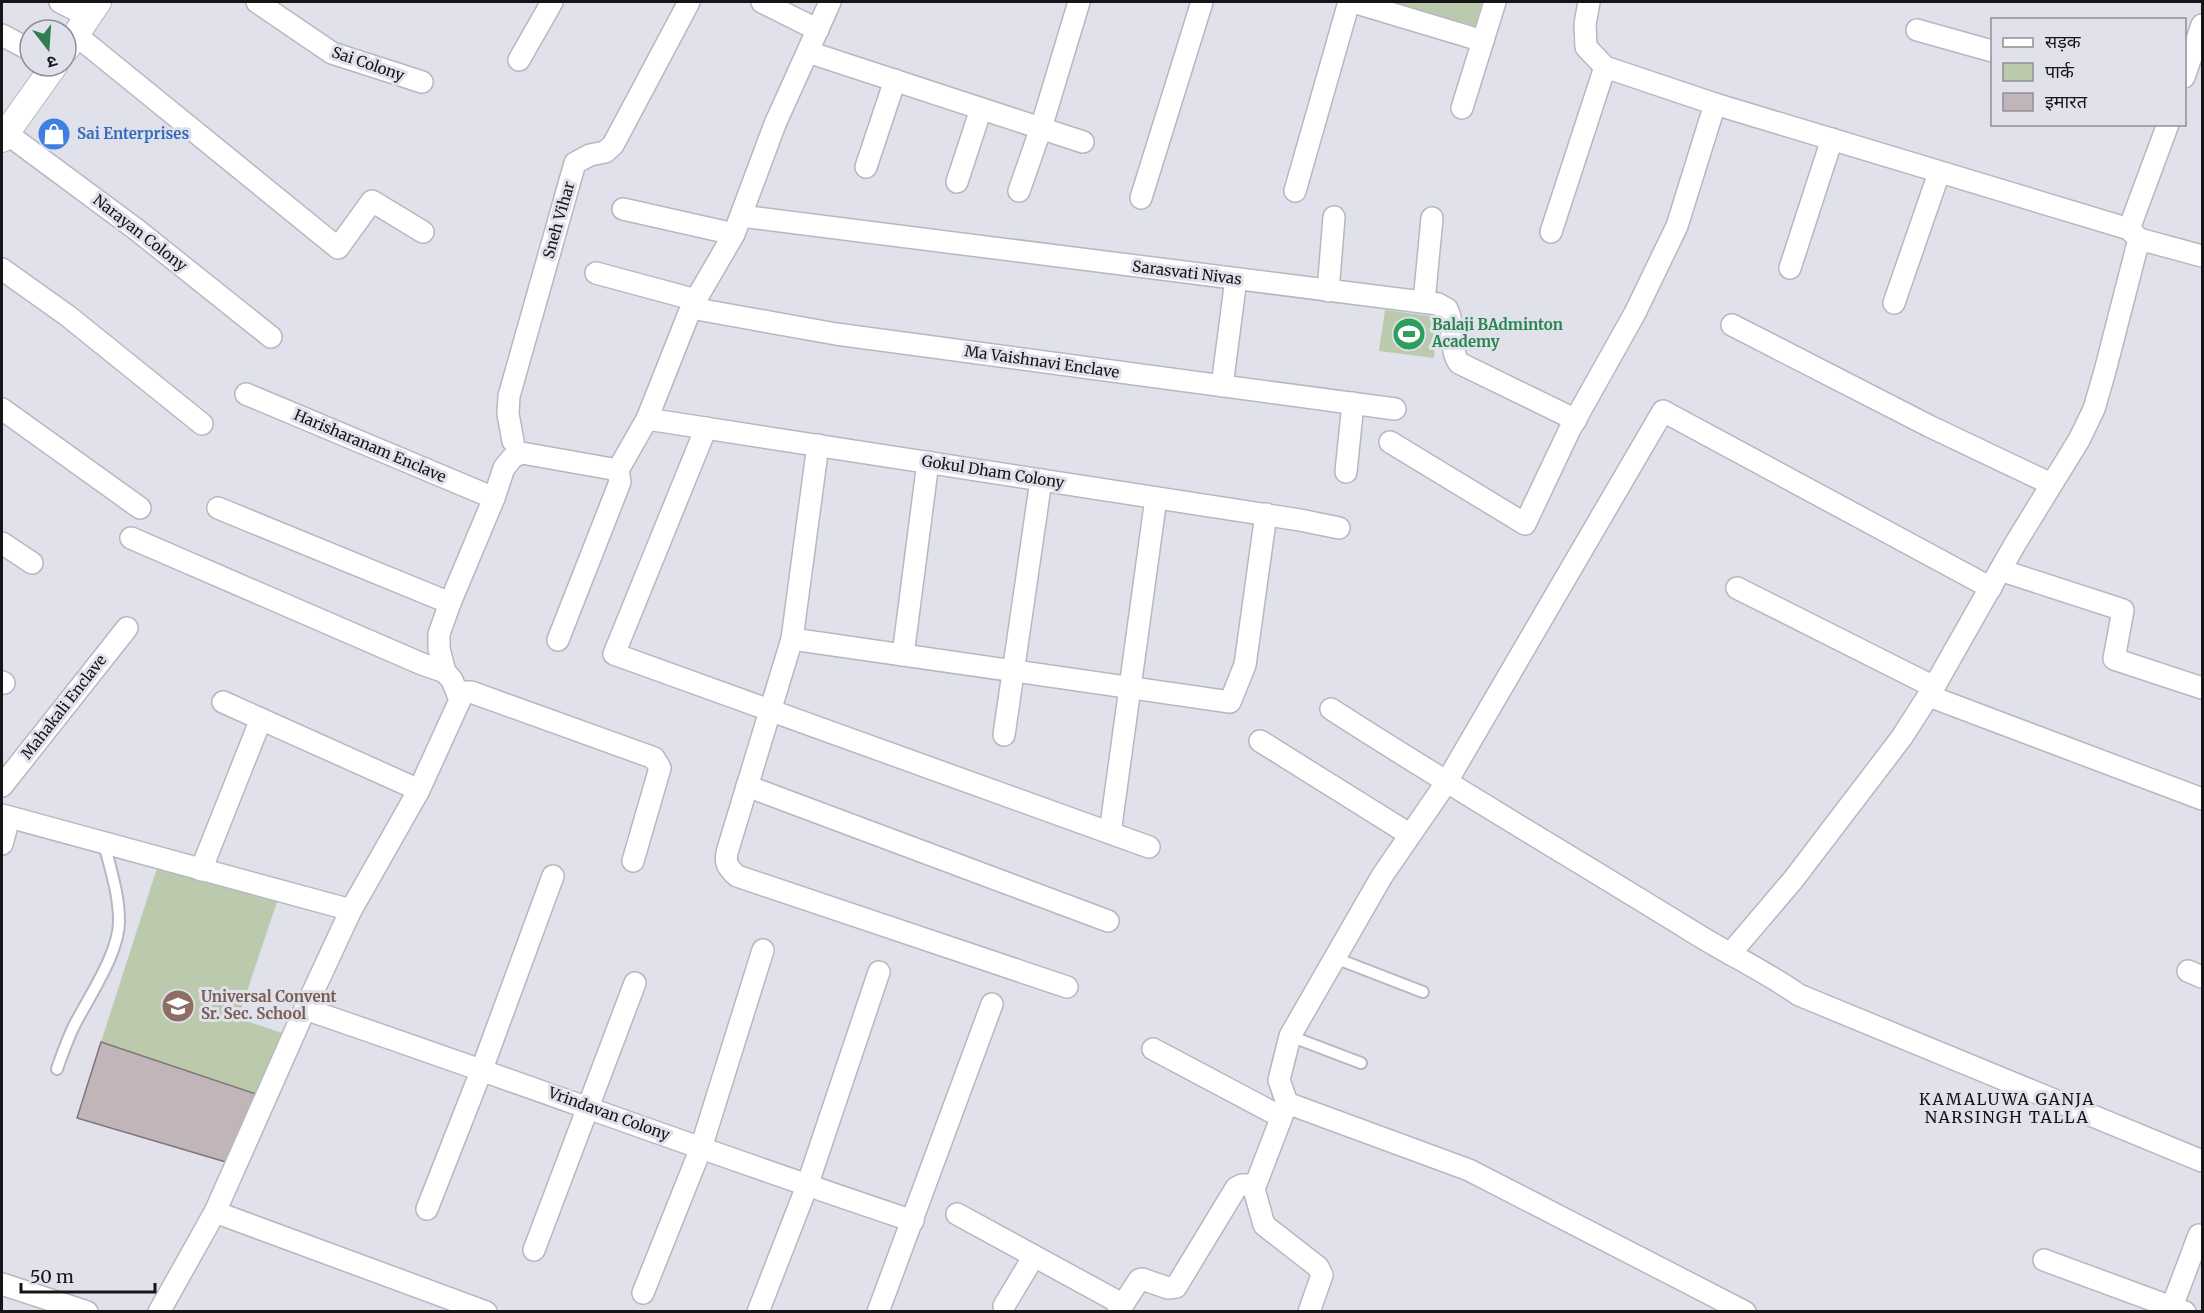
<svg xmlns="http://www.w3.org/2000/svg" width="2204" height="1313" viewBox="0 0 2204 1313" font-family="Merriweather,'Noto Sans Devanagari',serif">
<rect width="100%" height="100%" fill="#e0e1eb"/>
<!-- green -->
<g fill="#bbcaac">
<path d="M1389,2h93l-7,24z"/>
<path d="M1385,310l52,7 -3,41 -55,-7z"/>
<path d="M158,865l120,34 -40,119 44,15 -26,61 -155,-52z"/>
</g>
<!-- building -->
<path fill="#c1b5b9" stroke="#81767a" stroke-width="1.5" d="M101,1042l155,52 -30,68 -149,-44z"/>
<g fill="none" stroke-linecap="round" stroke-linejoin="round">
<!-- service casing -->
<g stroke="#b6b8c1" stroke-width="14">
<g id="service">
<path d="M1335,958l88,34"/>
<path d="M1290,1036l71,27"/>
<path d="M57,1069c5,-14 10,-29 17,-43 14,-28 46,-74 45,-106 0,-26 -9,-52 -15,-77"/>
</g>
</g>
<!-- minor casing -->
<g stroke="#b6b8c1" stroke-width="24">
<g id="minor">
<path d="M60,2l28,14"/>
<path d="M257,2l75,51 90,29"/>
<path d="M762,2l56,28"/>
<path d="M1353,2l130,39"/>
<path d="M1589,2l-4,22 1,23 19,20 110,37 414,125 10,10 63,17"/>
<path d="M1917,30l75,21"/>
<path d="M2,35l28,15"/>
<path d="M76,35l262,213 34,-47 51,31"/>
<path d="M808,52l275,90"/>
<path d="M519,60l33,-58"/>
<path d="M2184,77l18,-52"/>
<path d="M1462,108l33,-106"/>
<path d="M6,133l131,97 134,107"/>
<path d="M866,167l29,-87"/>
<path d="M957,182l24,-73"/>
<path d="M1019,191l22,-63 38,-126"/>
<path d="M1295,191l54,-189"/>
<path d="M1141,198l61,-196"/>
<path d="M623,209l111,25"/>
<path d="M741,216l697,88 9,5c9,17 1,38 12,54l117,57"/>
<path d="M2129,229l39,-105"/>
<path d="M1551,232l54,-165"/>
<path d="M1790,268l42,-129"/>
<path d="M2,269l66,47 134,108"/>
<path d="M596,273l100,27"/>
<path d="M1328,291l6,-74"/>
<path d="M1424,302l8,-84"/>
<path d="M1894,303l45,-130"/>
<path d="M691,308l145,26 559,75"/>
<path d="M1732,325l197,101 122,58"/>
<path d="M1222,386l14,-107"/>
<path d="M246,394l248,104"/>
<path d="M2,409l138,99"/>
<path d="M647,419l653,101 39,8"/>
<path d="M706,428l-92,226 535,193"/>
<path d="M513,441l-5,-27 1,-18 66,-233 15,-8 15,-3 8,-7 76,-143"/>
<path d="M1390,442l135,82 45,-95 65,-116 42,-87 38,-122"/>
<path d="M818,445l-26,194 -64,210c-4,13 -1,18 9,27l330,111"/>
<path d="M1346,472l7,-69"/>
<path d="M218,508l232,95"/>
<path d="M131,538l291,126 23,8"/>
<path d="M2,543l30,20"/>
<path d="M2000,570l123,40 -9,49 88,29"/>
<path d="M1737,588l197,99"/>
<path d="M792,639l438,63 15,-37 21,-151"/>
<path d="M558,640l62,-158 -2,-12"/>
<path d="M903,655l25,-193"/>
<path d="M2,682l2,1"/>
<path d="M458,692h13l183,66 6,10 -27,93"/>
<path d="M1929,696l273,103"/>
<path d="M223,702l196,88"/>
<path d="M1331,709c119,77 241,148 362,223 35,22 72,39 106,63l403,166"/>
<path d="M1004,735l37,-255"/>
<path d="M1260,741l149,93"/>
<path d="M2,786l125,-158"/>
<path d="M747,786l361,135"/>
<path d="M2,815l349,95"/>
<path d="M1110,833l46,-335"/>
<path d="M2,844l7,-26"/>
<path d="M201,870l60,-151"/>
<path d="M1730,954l63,-74 109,-143 32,-50 81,-143 64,-104 15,-31 11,-38 34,-132"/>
<path d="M2188,971l14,6"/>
<path d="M305,1009c203,69 404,144 608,212"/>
<path d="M1153,1049l128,68"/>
<path d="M1287,1103l182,67 276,142"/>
<path d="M427,1209l55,-140 71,-193"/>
<path d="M215,1212l271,100"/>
<path d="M957,1214l165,90"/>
<path d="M534,1250l101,-267"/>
<path d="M2044,1260l141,52"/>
<path d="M2,1284l85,28"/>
<path d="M643,1293l58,-145 62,-198"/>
<path d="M1004,1306l30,-50"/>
<path d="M159,1312l56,-100 90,-203 46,-99 68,-120 41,-90 -8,-20 -7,-8 -6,-23v-15l11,-31 44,-105 10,-30 9,-11 9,-4 96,17 29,-51 44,-111 43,-74 41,-110 55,-122"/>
<path d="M758,1312l49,-126 72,-214"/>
<path d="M878,1312l114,-308"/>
<path d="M1118,1312l21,-32 3,-1 26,9 8,-1 60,-99 6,-3h11"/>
<path d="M1309,1312l13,-37 -4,-8 -54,-42 -10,-36 33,-86 -8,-23 11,-44 92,-160 64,-93 217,-372 328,177"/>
<path d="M2170,1312l29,-77"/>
</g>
</g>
<!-- tertiary casing -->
<g stroke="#b6b8c1" stroke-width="28">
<g id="tertiary">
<path d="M66,49l32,-47"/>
<path d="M2,139l52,-73"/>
</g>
</g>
<!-- service -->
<use href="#service" stroke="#fff" stroke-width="10"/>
<!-- minor -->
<use href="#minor" stroke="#fff" stroke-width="21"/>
<!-- tertiary -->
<use href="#tertiary" stroke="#fff" stroke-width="26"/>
</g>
<!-- icons -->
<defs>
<g id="shop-disc" transform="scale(1.725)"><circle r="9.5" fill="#3f7fe0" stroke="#e0e1eb"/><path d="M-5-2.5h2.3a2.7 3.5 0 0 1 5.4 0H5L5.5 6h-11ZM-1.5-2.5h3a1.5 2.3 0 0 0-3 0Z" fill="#fff"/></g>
<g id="stadium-disc" transform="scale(1.725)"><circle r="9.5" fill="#2e9e5b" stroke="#e0e1eb"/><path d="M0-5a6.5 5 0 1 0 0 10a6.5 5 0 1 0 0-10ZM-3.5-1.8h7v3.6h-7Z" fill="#fff"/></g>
<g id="school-disc" transform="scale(1.725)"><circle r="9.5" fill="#8d6e63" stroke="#e0e1eb"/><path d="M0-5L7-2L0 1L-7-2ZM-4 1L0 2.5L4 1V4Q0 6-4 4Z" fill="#fff"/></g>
</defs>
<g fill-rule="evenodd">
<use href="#shop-disc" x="54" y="134"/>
<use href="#stadium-disc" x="1409" y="334"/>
<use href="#school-disc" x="178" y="1006"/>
</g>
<g text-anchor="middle" stroke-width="6" stroke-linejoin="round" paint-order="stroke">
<!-- street labels -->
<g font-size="15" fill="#151518" stroke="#e0e1eb">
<text transform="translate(368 64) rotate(19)" y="5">Sai Colony</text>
<text transform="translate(559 220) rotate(-74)" y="5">Sneh Vihar</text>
<text transform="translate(140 233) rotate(38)" y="5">Narayan Colony</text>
<text transform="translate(1187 273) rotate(7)" y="5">Sarasvati Nivas</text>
<text transform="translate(1042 362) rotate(8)" y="5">Ma Vaishnavi Enclave</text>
<text transform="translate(370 446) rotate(23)" y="5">Harisharanam Enclave</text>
<text transform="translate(993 472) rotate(9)" y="5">Gokul Dham Colony</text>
<text transform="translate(64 707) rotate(-52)" y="5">Mahakali Enclave</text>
<text transform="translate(609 1114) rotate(20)" y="5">Vrindavan Colony</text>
</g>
<!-- shop labels -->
<g font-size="15" font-weight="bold" fill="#366cbe" stroke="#e0e1eb" text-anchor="start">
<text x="77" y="139">Sai Enterprises</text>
</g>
<!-- leisure labels -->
<g font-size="15" font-weight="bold" fill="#27864d" stroke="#e0e1eb" text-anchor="start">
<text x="1432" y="330">Balaji BAdminton<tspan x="1432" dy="17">Academy</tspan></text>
</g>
<!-- education labels -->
<g font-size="15" font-weight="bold" fill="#785e54" stroke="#e0e1eb" text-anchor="start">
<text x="201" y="1002">Universal Convent<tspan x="201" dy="17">Sr. Sec. School</tspan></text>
</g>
<!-- neighbourhood labels -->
<g font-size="16" letter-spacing="1.5" fill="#151518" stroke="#e0e1eb">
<text x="2007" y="1105">KAMALUWA GANJA<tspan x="2007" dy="18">NARSINGH TALLA</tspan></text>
</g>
</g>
<!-- border -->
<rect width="2204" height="1313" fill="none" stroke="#151518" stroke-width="6"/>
<!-- legend -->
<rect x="1991" y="18" width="195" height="108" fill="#e0e1eb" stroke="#8f8f97" stroke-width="1.5"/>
<rect x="2003" y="38" width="30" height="9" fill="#ffffff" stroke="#8f8f97" stroke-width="1.5"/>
<text x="2045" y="48" font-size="18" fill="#151518">सड़क</text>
<rect x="2003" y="63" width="30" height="18" fill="#bbcaac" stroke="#8f8f97" stroke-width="1.5"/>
<text x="2045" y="78" font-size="18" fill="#151518">पार्क</text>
<rect x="2003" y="93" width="30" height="18" fill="#c1b5b9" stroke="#8f8f97" stroke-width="1.5"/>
<text x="2045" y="108" font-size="18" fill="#151518">इमारत</text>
<!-- north arrow -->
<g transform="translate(48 48) rotate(163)"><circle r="28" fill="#e0e1eb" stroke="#8f8f97" stroke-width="1.5"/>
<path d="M0-4.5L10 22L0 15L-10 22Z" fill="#307d4d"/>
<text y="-9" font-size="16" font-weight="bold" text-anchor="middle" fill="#151518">उ</text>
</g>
<!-- scale -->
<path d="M21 1283v9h134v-9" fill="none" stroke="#151518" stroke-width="3"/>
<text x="30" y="1283" font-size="18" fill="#151518" stroke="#e0e1eb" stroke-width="4.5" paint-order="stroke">50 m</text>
</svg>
